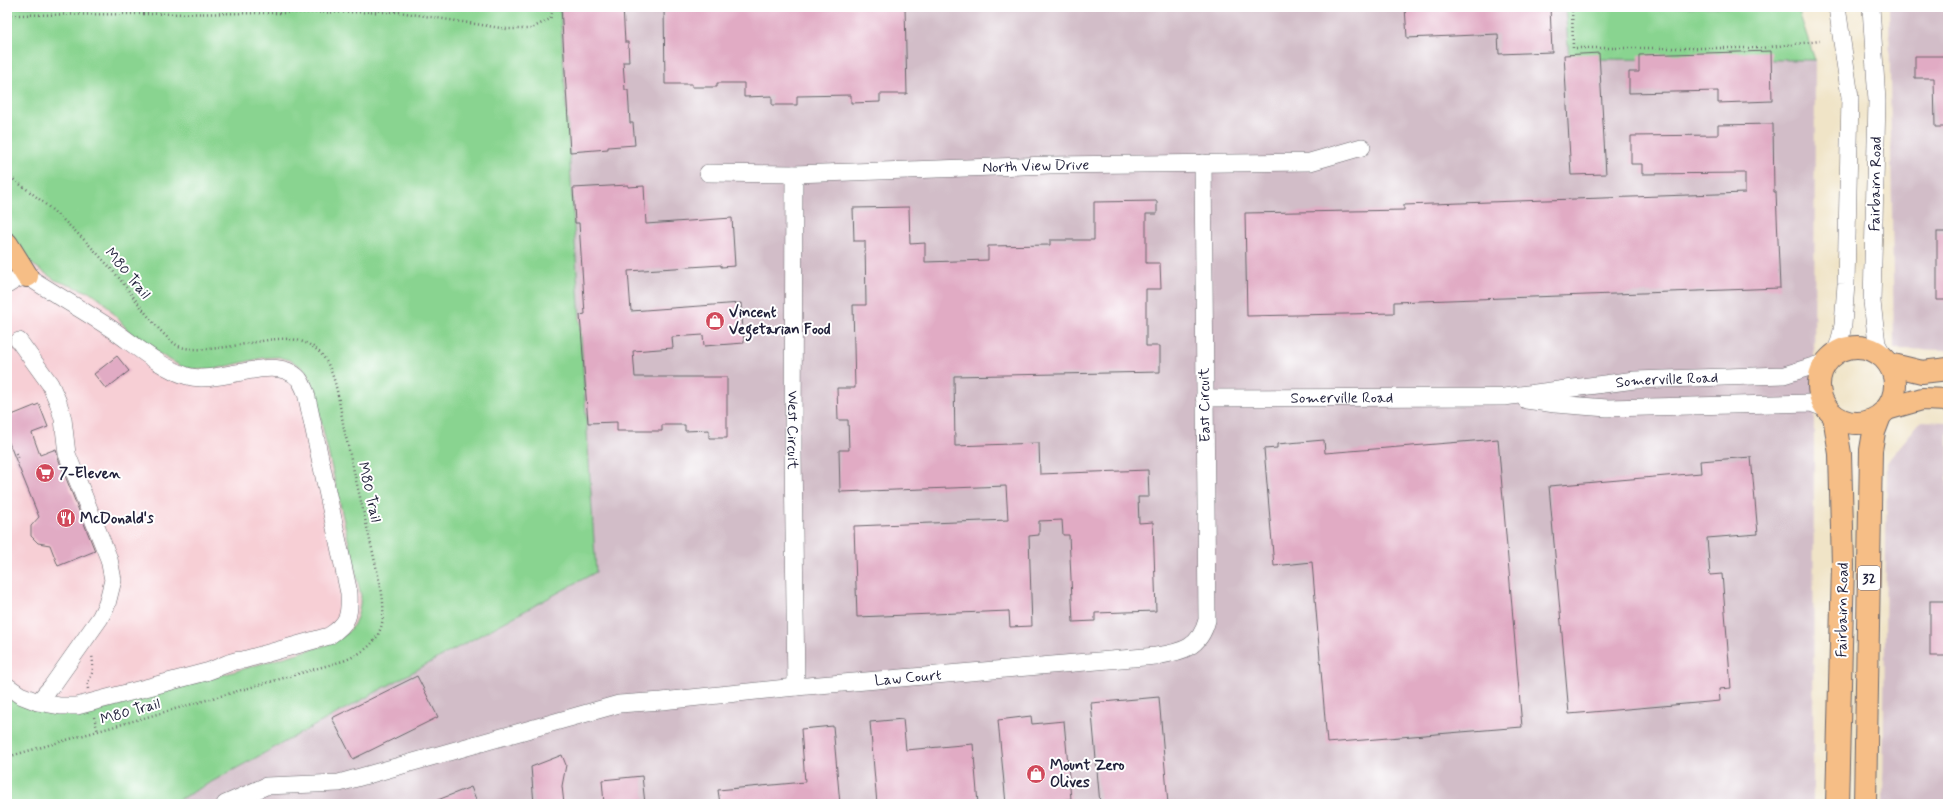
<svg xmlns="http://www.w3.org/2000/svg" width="1955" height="811" viewBox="0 0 1955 811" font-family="Mynerve,sans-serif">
<rect width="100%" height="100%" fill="#fff"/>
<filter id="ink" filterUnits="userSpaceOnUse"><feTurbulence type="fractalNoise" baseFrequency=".025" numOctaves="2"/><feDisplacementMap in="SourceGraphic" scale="8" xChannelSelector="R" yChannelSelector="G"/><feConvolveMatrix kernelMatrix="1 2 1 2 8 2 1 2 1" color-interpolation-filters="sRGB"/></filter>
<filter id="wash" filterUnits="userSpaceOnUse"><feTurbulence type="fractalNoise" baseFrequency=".012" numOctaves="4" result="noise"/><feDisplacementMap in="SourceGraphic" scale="16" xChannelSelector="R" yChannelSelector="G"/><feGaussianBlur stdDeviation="0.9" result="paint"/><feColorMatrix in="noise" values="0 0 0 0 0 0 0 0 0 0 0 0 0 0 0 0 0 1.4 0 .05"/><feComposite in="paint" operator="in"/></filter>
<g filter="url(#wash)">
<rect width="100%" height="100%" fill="#f0e4c7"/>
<!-- built -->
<path fill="#f7cfd5" d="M29,262l40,23 14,4 20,12 34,40 86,27 39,-10 16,-1 11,3 11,6 8,9 6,15 47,206 -2,17 -6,14 -11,11 -16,7 -236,68 -16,2 -16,-1 -18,-3 -33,-14v-421z"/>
<!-- industrial -->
<g fill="#d2bdc8">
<path d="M560,7h1005l4,52 246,1 -2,744h-1642l425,-232z"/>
<path d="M1889,7h59v343l-54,-1z"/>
<path d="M1921,421l27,1v382h-65l4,-342z"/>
</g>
<!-- green -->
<g fill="#89d490" stroke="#567b66">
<path d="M7,7h553l36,565 -425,232h-164v-107c24,16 55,20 83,16l236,-68c26,-11 32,-21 35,-49l-47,-206 -6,-15 -8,-9 -11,-6 -11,-3 -16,1 -51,12 -27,-2 -47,-27 -34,-40 -9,-7 -39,-14 -26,-18 -22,14z"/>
<path d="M1565,7h234l1,8 15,45 -246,-1z"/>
</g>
<g id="blocks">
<!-- building -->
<g fill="#e1abc4">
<path d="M561,7h62l2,35h3l1,20h-6l2,28h3l2,33h3l2,22 -27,2v2l-38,3z"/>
<path d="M664,7h241l2,87h-27v8l-29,1v-8l-54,1v9h-25v-9l-28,1v-14h-27v4h-25v-3h-27z"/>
<path d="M1405,7h145l2,45 -53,2 -1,-20 -91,4z"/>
<path d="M1771,51l1,50 -54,2v-12l-89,2v-21h10v-17z"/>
<path d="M1599,53l7,121 -35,1 -7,-120z"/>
<path d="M1915,56h33v71h-13l-1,-49h-19z"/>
<path d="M1773,124l1,68h2l4,96 -386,14v11l-147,3 -2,-103 159,-3v-5l341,-12v-20l-103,1v-10h-11v-28l87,-1v-10z"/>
<path d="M628,185v2l16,-1 2,38 86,-6 3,48 -14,1v-2l-93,6 3,40 110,-8 3,40 -40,3 -1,-11 -15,1 -16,1 1,11 -40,3 2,26h92v61h-18v-8l-24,1v-6h-23v6h-45v-9l-29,1 -8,-108 5,-1 -6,-91h-4l-2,-35z"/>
<path d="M1157,201v13h-11v49h14l1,26h-15v57h14v26l-206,4 1,70 84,-3 1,31 108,-4 1,27h-11l1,26 14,-1 3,89 -61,2v8l-22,1 -4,-87h-6l-1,-15 -23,1v14l-10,1 3,90 -22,1 -1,-16 -152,6 -3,-91 154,-6 -2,-34 -166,6 -1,-42h10l-1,-30h-10l-1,-32h18l-2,-83h13l-1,-64h-11l-1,-33 56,-1 1,37 15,-1v19l63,-2v-14l62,-1v-5h44v-38z"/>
<rect x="1937" y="232" width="11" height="68"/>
<path d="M117,356l12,15 -23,18 -12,-15z"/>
<path d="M39,404l9,23 -16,6 8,22 16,-6 2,9 37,93 -37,15 -8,-21 -12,-2 -7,-7v-10l8,-9 -32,-79v-21z"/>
<path d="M1498,439l24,288 -195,16 -15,-181 -38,4 -10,-117 13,-1v-4l47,-4 1,13z"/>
<path d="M1751,457l7,77 -51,4 3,37 12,-1 9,114 -12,1 1,12 -151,13 -20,-228 152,-13 -1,-12z"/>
<rect x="1930" y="601" width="18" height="55"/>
<path d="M417,676l21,41 -85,42 -21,-41z"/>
<path d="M1159,697l9,107h-68l-9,-101z"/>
<path d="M1031,716l1,8 32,-3 7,78 -65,5 -8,-84z"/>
<path d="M903,719l3,31 67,-6 5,60h-101l-7,-82z"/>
<path d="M833,726l7,78h-120l-2,-14 87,-8 -4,-53z"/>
<path d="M562,755l4,10 -4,21 2,18h-30l-3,-37z"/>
<path d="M642,776l3,28h-41l-2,-24z"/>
<path d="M471,787l7,17h-48v-1z"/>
</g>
</g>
</g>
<g filter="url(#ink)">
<use href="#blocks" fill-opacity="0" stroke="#6a666c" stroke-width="1"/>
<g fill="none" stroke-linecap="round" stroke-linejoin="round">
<!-- minor casing -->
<g stroke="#6a666c" stroke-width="18">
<g id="minor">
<path d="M1871,7l6,94 -5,201 5,42 8,14"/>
<path id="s1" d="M708,173l86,1 256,-9 260,-3 52,-15"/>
<path id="s2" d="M794,174l-1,278 3,235"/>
<path d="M7,285l8,-5 12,-4c27,18 56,34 83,52 24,16 49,39 77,48 32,10 88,-24 112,3 3,4 5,9 7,14l43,200c1,22 0,30 -20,43l-86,24c-10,-1 -26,9 -37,12l-129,34h-17l-22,-4 -18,-7 -13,-9"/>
<path d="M19,341l31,43 8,18 5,17 4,35 42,105 4,21 -6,24 -7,14 -48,68 -14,16"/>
<path d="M1834,355l6,-15 3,-15 3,-41 4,-187 -13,-90"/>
<path id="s3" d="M1204,398l300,-1 131,-17 149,-5 45,-14"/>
<path d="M1526,400l29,4 52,4 204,-5 16,6"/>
<path id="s4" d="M225,804l41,-18 73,-3 280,-79 43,-3 134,-14 360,-31c26,-4 44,-8 51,-36l-4,-457"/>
</g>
</g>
<!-- major casing -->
<g stroke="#6a666c" stroke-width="24">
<g id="major">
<circle cx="1857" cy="385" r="38"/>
<path d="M1889,364l33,8 26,-3"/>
<path d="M1887,409l35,-10 26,1"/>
<path d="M1834,416l6,38 3,111 -6,239"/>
<path d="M1865,804l6,-354 3,-18 6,-16"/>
</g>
</g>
<!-- highway casing -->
<g stroke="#6a666c" stroke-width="24">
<path id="highway" d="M7,244l20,32"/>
</g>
<!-- path -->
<g stroke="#6a666c" stroke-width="2.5" stroke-dasharray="1 3" stroke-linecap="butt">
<path d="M1572,7l1,41h188l59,-7"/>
<path d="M7,15l392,-3 108,17h23l20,-10 4,-12"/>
<path d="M7,175c42,29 79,64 112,103 16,20 36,51 56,66 17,12 67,0 87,-3 22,-4 44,-4 59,13 16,17 19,57 24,79 12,51 24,103 36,155 7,38 -1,59 -38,73l-336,96"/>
<path d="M16,453l3,7"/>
<path d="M88,689c-1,-7 1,-8 3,-13 3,-6 2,-14 1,-21"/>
<path d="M94,717l4,15"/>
</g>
<!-- minor -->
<use href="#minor" stroke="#fff" stroke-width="17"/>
<!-- major -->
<use href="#major" stroke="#f6be86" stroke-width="22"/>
<!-- highway -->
<use href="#highway" stroke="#f6be86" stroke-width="22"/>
</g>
</g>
<!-- icons -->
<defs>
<g id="shop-disc" transform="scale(1)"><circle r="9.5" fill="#d1495b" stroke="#fff"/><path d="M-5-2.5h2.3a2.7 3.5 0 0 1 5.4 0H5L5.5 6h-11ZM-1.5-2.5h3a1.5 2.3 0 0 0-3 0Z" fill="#fff"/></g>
<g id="supermarket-disc" transform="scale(1)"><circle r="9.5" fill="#d1495b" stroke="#fff"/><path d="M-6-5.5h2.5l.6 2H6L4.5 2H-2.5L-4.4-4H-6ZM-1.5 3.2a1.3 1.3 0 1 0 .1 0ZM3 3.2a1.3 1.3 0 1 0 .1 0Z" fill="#fff"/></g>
<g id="restaurant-disc" transform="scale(1)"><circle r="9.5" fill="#d1495b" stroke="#fff"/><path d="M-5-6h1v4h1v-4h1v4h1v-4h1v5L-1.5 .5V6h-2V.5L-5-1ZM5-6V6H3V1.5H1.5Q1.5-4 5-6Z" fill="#fff"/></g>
</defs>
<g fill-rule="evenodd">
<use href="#shop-disc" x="715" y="321"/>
<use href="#supermarket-disc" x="45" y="473"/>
<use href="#restaurant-disc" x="66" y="518"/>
<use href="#shop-disc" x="1036" y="774"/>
</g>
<g text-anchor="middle" stroke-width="4" stroke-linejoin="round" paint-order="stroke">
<!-- shield labels -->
<rect fill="#fff" stroke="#646476" stroke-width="1" x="1858" y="566" width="22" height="24" rx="3"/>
<g font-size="14" font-weight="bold" fill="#22223b">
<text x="1869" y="583">32</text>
</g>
<!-- street labels -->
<g font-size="15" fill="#22223b" stroke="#fff">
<text dy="5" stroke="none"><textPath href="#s1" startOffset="328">North View Drive</textPath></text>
<text transform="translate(1875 184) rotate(-89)" y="5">Fairbairn Road</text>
<text transform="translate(128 273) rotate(50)" y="5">M80 Trail</text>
<text dy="5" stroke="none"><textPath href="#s3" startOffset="464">Somerville Road</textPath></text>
<text dy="5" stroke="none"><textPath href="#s3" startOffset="138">Somerville Road</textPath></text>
<text transform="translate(1204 405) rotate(-91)" y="5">East Circuit</text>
<text dy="5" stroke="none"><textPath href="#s2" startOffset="256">West Circuit</textPath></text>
<text transform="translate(370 492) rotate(77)" y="5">M80 Trail</text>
<text transform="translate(1842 610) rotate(-89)" y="5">Fairbairn Road</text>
<text dy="5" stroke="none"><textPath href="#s4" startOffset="699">Law Court</textPath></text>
<text transform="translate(130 711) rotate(-16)" y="5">M80 Trail</text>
</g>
<!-- poi labels -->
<g font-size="15" font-weight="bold" fill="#22223b" stroke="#fff" text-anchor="start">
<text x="729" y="317">Vincent<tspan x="729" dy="17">Vegetarian Food</tspan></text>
<text x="59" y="478">7-Eleven</text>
<text x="80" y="523">McDonald's</text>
<text x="1050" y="770">Mount Zero<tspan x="1050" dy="17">Olives</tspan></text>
</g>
</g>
<!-- margin -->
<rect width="1955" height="811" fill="none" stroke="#fff" stroke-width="24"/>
</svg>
